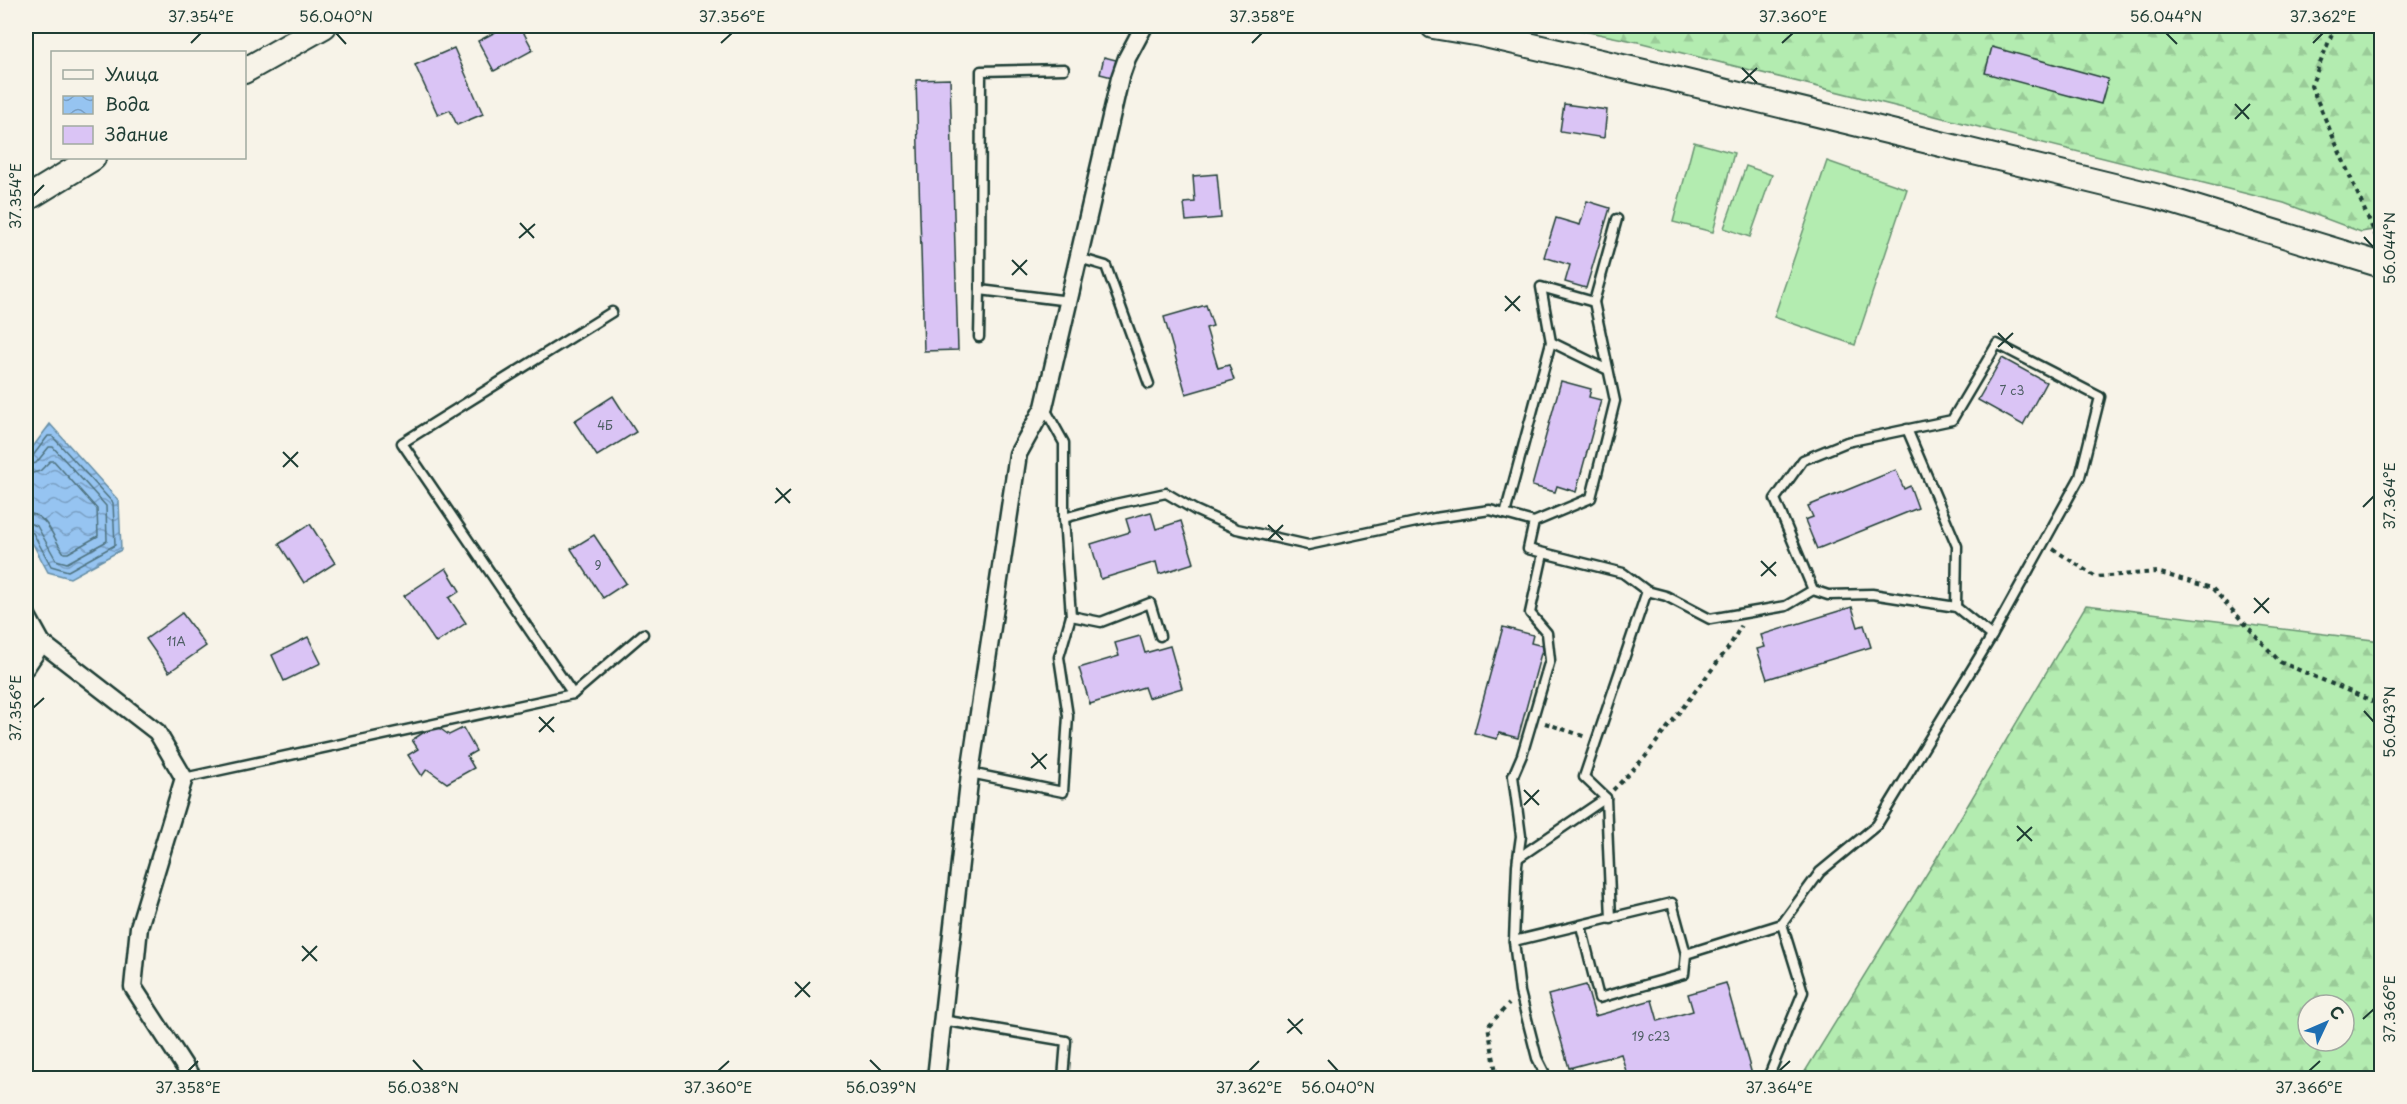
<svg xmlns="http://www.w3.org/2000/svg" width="2407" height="1104" viewBox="0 0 2407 1104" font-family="'Playpen Sans',sans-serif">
<defs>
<pattern id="forest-firs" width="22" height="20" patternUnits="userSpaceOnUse" patternTransform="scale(1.5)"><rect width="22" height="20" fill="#b3ecb0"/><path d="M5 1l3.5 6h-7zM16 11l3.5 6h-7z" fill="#9acb98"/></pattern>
<pattern id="water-waves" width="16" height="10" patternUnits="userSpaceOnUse" patternTransform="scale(1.5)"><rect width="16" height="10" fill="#96c4f1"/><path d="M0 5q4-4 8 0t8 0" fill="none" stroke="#7aa0c4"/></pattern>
</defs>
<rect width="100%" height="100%" fill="#f7f3e8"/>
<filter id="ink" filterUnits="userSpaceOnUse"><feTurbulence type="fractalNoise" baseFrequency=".0167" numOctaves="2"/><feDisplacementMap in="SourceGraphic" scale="12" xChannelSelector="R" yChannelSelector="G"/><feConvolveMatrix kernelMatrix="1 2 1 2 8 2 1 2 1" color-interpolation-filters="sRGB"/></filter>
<g filter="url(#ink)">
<!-- grass -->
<g fill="#b3ecb0" stroke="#699472" stroke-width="1.5">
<path d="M1694,142l40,11 -21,79 -40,-10z"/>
<path d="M1827,161l80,28 -52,156 -81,-28z"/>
<path d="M1746,166l26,9 -22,62 -26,-9z"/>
</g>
<!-- forest -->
<g fill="url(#forest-firs)" stroke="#699472" stroke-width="1.5" fill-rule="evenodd">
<path d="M1559,26h822l1,163 -3,2 2,5v31l-2,2 -18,3 -77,-29 -646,-161z"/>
<path d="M2086,605l295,36v437h-580l135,-219zM2308,1005h36v36h-36z"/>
</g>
<!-- water -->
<path fill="url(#water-waves)" stroke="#668ea5" stroke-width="1.5" d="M50,424l69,77 2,49 -51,28 -22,-6 -22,-41v-75z"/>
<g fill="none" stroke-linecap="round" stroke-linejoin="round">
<!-- shore -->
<g stroke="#4f7380" stroke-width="1.5">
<path d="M26,459l6,-2 16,-21h4l61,67 2,42 -47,26 -17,-5 -18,-33 -7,-3"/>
<path d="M26,466l10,-3 13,-16h4l53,59 1,35 -40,22 -11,-3 -19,-34 -11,-4"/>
<path d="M26,475l14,-4 10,-10h4l43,48 1,27 -30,17h-4c-12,-15 -15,-39 -38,-40"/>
</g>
</g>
<!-- building -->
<g fill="#dac4f5" stroke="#1f3d34" stroke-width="1.5">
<path d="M507,26h13l13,24 -39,21 -16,-30z"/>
<path d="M1992,47l116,32 -7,25 -116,-31z"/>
<path d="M454,48l29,66 -26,11 -7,-15 -12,5 -23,-50z"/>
<path d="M1104,57l12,3 -4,17 -12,-3z"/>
<path d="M950,79l8,271 -34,1 -8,-271z"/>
<path d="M1564,104l43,6 -3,28 -44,-7z"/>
<path d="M1217,174l4,44 -35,3 -2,-18 11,-1 -2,-26z"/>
<path d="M1587,201l23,7 -24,80 -21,-6 5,-17 -26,-8 12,-39 24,7z"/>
<path d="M1206,305l7,21 -7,2 12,40 11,-3 5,15 -48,14 -22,-77z"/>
<path d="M2002,358l44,24 -23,43 -45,-25z"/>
<path d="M1561,381l30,8 -2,8 12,3 -25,92 -19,-6 -2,6 -23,-6z"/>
<path d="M613,396l23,36 -39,24 -23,-35z"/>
<path d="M1896,470l8,19 6,-3 8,22 -101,41 -12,-29 8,-3 -5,-11z"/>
<path d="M1151,512l5,17 25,-8 13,42 -35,11 -3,-12 -55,17 -10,-35 39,-12 -4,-13z"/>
<path d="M310,524l25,39 -31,20 -25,-39z"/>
<path d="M594,535l32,48 -23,15 -32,-49z"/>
<path d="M446,568l14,23 -11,7 17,25 -30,20 -32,-47z"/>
<path d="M1852,607l6,20 6,-2 7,22 -104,32 -10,-30 8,-2 -4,-12z"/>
<path d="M182,613l24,33 -37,26 -23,-33z"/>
<path d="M1503,627l30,8 -2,8 12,3 -25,92 -19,-5 -2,6 -23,-6z"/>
<path d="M1140,636l5,17 25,-7 12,42 -34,10 -4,-11 -54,17 -11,-36 40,-12 -4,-13z"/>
<path d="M308,637l13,26 -37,18 -12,-26z"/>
<path d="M435,725l14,10 14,-7 13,23 -9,5 7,12 -27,15 -20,-14 -5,7 -14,-21 10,-6 -6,-9z"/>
<path d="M1726,983l27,95h-125l-7,-24 -52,14 -21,-73 38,-10 9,31 57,-16 6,21 35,-10 -5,-17z"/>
</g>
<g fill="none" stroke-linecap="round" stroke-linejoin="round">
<!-- service casing -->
<g stroke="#1f3d34" stroke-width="13">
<g id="service">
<path d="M1064,69l-83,2 -1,219 89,11"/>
<path d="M1079,258l27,8 43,118"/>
<path d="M979,337l1,-47"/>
<path d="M1551,342l57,28"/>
<path d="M1044,407l20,36v75l51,-14 51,-11 29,17 42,19 71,16 127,-27 55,-8 44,12 -6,27 95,24 24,18 19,5 44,23 76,-13 27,-16 -38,-91 28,-39 44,-18 105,-22 45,-76 103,53 -20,80 -88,159 -115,189 -57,47 -38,52"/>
<path d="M1907,429l50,117 -1,61"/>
<path d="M1505,514l46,-172 -10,-55 53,15 23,-83"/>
<path d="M1534,522l57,-24 24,-97 -21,-99"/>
<path d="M1543,554l-13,59 17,20 3,27 -28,95 -9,21 8,60 -4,29 -3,76 6,51 17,66 10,20"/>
<path d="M1813,590l15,5 44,-1 84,13 36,29"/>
<path d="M1071,616l30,6 49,-19 10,33"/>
<path d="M573,694l-171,-251 210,-131"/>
<path d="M970,773l93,19 5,-76 -9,-59 12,-41 -7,-98"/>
<path d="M184,778l389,-84 70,-60"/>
<path d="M1518,858l88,-60"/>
<path d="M1611,919l-5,-121 -22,-21 63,-186"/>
<path d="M1581,926l18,72 85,-24 2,-20"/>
<path d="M1514,941l158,-38 14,51 96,-30 21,68 -35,86"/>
<path d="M942,1020l124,21 -3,37"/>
<path d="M1590,1078h1"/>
</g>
</g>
<!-- minor casing -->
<g stroke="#1f3d34" stroke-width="21">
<g id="minor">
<path d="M26,614l16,29 115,89 27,46 -45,149 -6,60 59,91"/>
<path d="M26,667l16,-24"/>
<path d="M936,1078l34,-305 48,-319 26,-47 76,-329 7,-20 17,-32"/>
</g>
</g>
<!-- secondary casing -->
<g stroke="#1f3d34" stroke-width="28">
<g id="secondary">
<path d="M1433,26l48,8 188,44 490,119 223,68"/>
<path d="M244,71l80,-45"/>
<path d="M26,199l67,-41"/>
</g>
</g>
<!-- path -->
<g stroke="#1f3d34" stroke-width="4" stroke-dasharray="4.5 4.5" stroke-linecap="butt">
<path d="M2335,26l-24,60 67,155"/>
<path d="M2053,549l43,28 61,-5 55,16 68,74 102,43"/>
<path d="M1545,723l41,14"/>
<path d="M1613,790l32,-33 84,-110 12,-21"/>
<path d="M1497,1078l-9,-52 21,-22"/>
</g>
<!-- service -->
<use href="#service" stroke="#f7f3e8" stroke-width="8"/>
<!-- minor -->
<use href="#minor" stroke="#f7f3e8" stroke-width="16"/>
<!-- secondary -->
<use href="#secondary" stroke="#f7f3e8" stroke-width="24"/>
</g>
</g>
<!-- ticks -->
<path fill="none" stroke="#1f3d34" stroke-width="2" d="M336,33l10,11M2166,33l11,11M191,43l10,-10M721,43l11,-10M1252,43l10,-10M1782,43l11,-10M2313,43l10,-10M1742,68l15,15M1742,82l15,-14M2235,104l14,15M2235,119l15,-15M33,196l11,-11M520,223l14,15M2364,237l10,11M519,238l16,-14M1012,260l15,15M1012,275l15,-15M1505,296l15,15M1505,311l15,-15M1998,333l15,15M1998,347l15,-14M283,452l15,15M283,467l15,-15M776,488l14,15M775,503l16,-14M2363,507l11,-11M1268,525l15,15M1268,540l15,-15M1761,561l15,15M1761,576l15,-14M2254,598l15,15M2254,613l15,-15M33,708l11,-10M2364,711l10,11M539,717l15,15M539,732l15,-15M1032,753l14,16M1031,768l16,-14M1524,790l15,15M1524,805l15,-15M2017,826l15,15M2017,841l15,-14M302,946l15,15M302,961l15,-15M795,982l15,15M795,997l15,-15M1288,1019l14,15M2363,1019l11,-10M1287,1033l16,-14M413,1060l10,11M870,1060l11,11M1328,1060l10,11M188,1071l10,-10M718,1071l11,-10M1249,1071l10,-10M1779,1071l11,-10M2309,1071l11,-10"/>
<g text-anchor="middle" stroke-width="6" stroke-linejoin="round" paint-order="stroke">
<!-- number labels -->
<g font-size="12" fill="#4e5f64">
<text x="2012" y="395">7 с3</text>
<text x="605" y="430">4Б</text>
<text x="598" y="570">9</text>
<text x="176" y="646">11А</text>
<text x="1651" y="1041">19 с23</text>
</g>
</g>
<!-- margin -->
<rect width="2407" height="1104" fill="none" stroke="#f7f3e8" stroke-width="66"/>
<!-- legend -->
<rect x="51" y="51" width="195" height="108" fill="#f7f3e8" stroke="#a1aaa0" stroke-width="1.5"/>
<rect x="63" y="70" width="30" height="9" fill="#f7f3e8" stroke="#a1aaa0" stroke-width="1.5"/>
<text x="105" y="81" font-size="18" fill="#1f3d34">Улица</text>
<rect x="63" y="96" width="30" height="18" fill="url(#water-waves)" stroke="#a1aaa0" stroke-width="1.5"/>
<text x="105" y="111" font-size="18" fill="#1f3d34">Вода</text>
<rect x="63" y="126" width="30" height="18" fill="#dac4f5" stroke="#a1aaa0" stroke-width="1.5"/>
<text x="105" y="141" font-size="18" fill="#1f3d34">Здание</text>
<!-- north arrow -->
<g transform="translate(2326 1023) rotate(46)"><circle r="28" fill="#f7f3e8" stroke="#a1aaa0" stroke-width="1.5"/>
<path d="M0-4.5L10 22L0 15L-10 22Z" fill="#1f6fb2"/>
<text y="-9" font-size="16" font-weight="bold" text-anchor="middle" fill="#1f3d34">С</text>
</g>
<rect x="33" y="33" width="2341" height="1038" fill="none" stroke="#1f3d34" stroke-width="2"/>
<g font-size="15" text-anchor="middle" fill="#1f3d34">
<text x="201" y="22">37.354°E</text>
<text x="336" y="22">56.040°N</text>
<text x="732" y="22">37.356°E</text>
<text x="1262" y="22">37.358°E</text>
<text x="1793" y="22">37.360°E</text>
<text x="2166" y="22">56.044°N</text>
<text x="2323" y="22">37.362°E</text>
<text transform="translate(16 196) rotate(-90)" y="5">37.354°E</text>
<text transform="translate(2390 248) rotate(-90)" y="5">56.044°N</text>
<text transform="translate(2390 496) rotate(-90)" y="5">37.364°E</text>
<text transform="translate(16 708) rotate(-90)" y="5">37.356°E</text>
<text transform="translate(2390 722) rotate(-90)" y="5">56.043°N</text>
<text transform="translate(2390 1009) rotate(-90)" y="5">37.366°E</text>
<text x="188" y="1093">37.358°E</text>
<text x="423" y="1093">56.038°N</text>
<text x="718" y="1093">37.360°E</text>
<text x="881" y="1093">56.039°N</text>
<text x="1249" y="1093">37.362°E</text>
<text x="1338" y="1093">56.040°N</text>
<text x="1779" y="1093">37.364°E</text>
<text x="2309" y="1093">37.366°E</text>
</g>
</svg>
